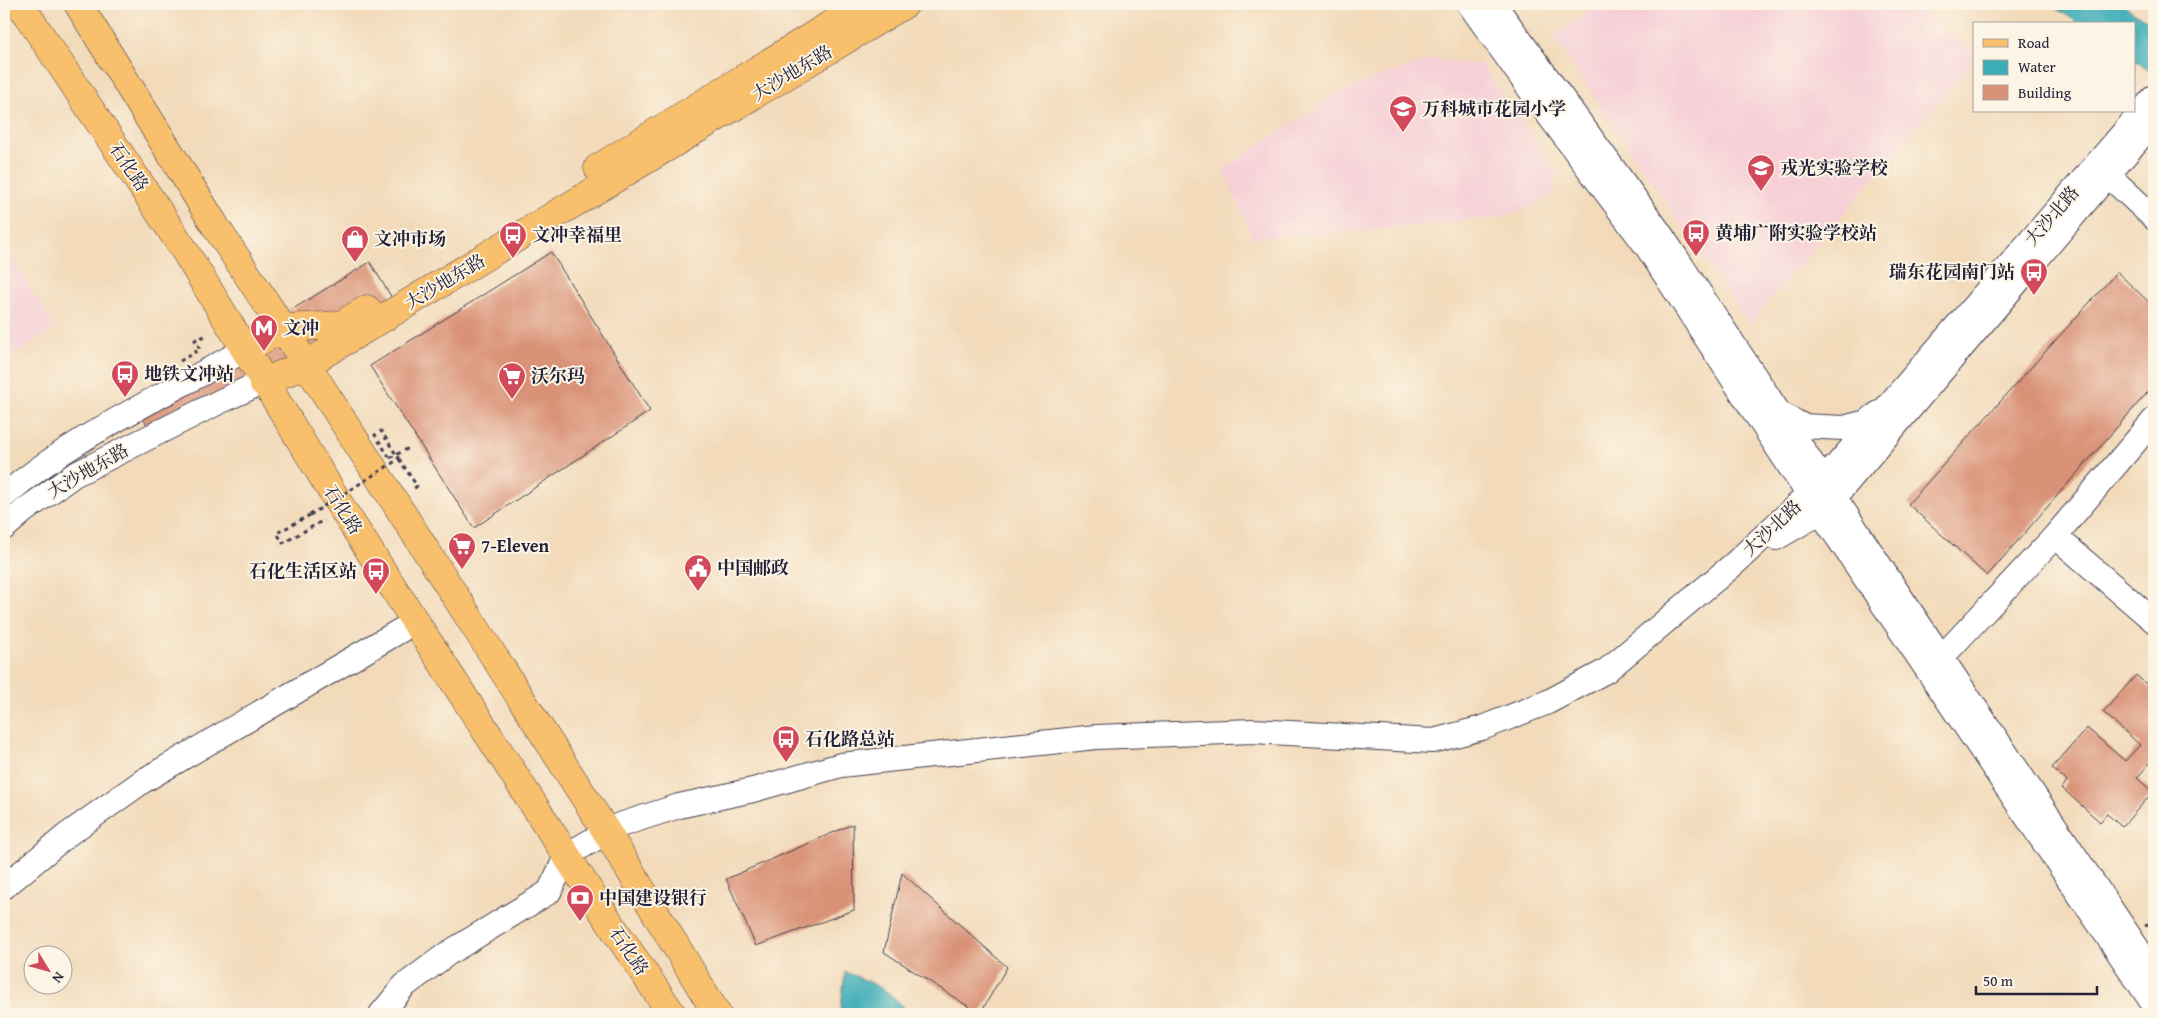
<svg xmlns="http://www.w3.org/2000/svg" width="2158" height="1018" viewBox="0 0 2158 1018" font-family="'Gentium Book Plus','Noto Serif SC',serif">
<rect width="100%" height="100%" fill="#fcf5e5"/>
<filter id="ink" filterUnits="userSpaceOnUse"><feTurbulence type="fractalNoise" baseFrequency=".02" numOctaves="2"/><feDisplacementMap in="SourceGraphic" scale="10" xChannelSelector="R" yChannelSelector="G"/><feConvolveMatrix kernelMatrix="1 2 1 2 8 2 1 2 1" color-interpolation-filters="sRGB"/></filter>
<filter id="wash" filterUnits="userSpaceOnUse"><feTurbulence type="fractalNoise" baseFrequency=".0096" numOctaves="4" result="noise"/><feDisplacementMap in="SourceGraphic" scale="20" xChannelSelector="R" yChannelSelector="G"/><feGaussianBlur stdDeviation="1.12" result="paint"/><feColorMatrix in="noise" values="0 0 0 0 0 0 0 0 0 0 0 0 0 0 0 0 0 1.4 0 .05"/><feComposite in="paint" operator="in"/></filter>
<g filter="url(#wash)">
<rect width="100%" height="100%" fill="#f2daba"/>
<!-- built -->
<g fill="#f6cfd7">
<path d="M1598,4h313l63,47v9l-225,265 -196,-289z"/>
<path d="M1434,59l48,6 75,108 -5,20 -19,14 -27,9 -118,13 -135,9 -30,-69 109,-72 44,-20z"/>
<path d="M4,246l51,82 -51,33z"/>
</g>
<!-- water -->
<g fill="#3cadb7" stroke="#2f6879">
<path d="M2049,4h72l33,21v48l-20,-13v-36h-54z"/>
<path d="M845,972c23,9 50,19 63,42h-68z"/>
</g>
<g id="blocks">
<!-- building -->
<g fill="#d99277">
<path d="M551,252l99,159 -176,117 -104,-162z"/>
<path d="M370,262l22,36 -236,142 -21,-35z"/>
<path d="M2117,272l37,35v78l-167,191 -79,-72z"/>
<path d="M2136,675l17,15 1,-1v69l-17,20 16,14 -31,35 -15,-13 -7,8 -38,-34 5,-7 -15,-13 35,-40 38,33 15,-16 -37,-33z"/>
<path d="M853,824l1,86 -98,36 -30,-67z"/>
<path d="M902,873l105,94 -27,47 -96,-62z"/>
</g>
</g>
</g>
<g filter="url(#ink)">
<use href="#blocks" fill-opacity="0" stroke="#413e4e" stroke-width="1"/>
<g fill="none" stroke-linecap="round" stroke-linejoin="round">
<!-- minor casing -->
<g stroke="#413e4e" stroke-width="26">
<g id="minor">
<path d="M1469,4l72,101 106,142 145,223 362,535"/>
<path d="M1494,4l166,229 238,360 256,380"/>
<path d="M2109,176l45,42"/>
<path d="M1779,413l24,13 40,2 23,-6 13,-9"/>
<path d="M4,496c72,-62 161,-100 242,-147"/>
<path d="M4,528l21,-18 49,-35 147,-74 42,-19"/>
<path d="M2055,536l99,85"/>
<path d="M1776,538l45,-26 14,-15 313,-369"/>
<path d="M1930,665l12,-8 113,-121 99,-116"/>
<path d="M4,887l63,-52 76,-54 272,-159"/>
<path d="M381,1014l23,-28 43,-32 102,-62 18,-37 50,-29 62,-20 74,-16 88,-25 255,-28 157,-6 180,10 49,-13 66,-26 58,-31 128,-107 90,-84 330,-383"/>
</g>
</g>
<!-- major casing -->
<g stroke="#413e4e" stroke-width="29">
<g id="major">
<path d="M20,4l163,244 160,262 271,419 58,85"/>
<path d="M78,4l138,223 98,149 292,455 111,183"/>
<path d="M598,168l266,-164"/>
<path d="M246,349l37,-21 58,-3 26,-16"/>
<path d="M263,382l44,-18 598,-360"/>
</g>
</g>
<!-- path -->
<g stroke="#413e4e" stroke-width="3" stroke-dasharray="4 4" stroke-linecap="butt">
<path d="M180,361l20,-12 -5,-9 13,-5"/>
<path d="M390,458l19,-10"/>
<path d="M399,459l18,27 -5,4"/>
<path d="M310,515l-33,18 6,10 41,-23"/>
<path d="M2145,926l9,-7"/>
</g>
<!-- minor -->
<use href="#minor" stroke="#fff" stroke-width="24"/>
<!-- major -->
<use href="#major" stroke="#f8bf6c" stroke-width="28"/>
<!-- path-bridge -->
<path stroke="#413e4e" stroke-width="3" stroke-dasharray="4 4" stroke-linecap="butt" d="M310,515l89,-56 -18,-28 -6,4 15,23"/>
</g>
</g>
<!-- icons -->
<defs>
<g id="school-pin" transform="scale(1.4375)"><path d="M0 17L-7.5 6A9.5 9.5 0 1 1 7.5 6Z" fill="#d1495b" stroke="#fcf5e5"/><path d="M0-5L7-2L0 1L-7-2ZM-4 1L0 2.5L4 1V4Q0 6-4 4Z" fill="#fff"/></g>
<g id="bus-pin" transform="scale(1.4375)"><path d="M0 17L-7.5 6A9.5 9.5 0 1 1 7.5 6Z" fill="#d1495b" stroke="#fcf5e5"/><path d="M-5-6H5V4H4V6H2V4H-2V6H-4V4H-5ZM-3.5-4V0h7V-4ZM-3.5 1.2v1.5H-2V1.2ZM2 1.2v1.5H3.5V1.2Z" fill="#fff"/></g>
<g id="shop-pin" transform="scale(1.4375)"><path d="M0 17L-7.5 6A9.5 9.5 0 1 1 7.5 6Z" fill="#d1495b" stroke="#fcf5e5"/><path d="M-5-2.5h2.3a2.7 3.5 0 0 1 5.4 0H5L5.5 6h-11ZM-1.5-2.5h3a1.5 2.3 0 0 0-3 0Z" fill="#fff"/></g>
<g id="metro-pin" transform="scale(1.4375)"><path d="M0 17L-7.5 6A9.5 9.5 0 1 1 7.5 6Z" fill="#d1495b" stroke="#fcf5e5"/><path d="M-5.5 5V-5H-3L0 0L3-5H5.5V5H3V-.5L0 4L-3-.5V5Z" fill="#fff"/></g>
<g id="supermarket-pin" transform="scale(1.4375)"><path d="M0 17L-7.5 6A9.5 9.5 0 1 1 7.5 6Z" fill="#d1495b" stroke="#fcf5e5"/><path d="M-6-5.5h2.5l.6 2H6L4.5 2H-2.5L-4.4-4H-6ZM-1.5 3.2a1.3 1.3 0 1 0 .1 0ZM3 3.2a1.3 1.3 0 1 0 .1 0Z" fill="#fff"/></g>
<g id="civic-pin" transform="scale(1.4375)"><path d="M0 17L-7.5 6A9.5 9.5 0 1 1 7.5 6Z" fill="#d1495b" stroke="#fcf5e5"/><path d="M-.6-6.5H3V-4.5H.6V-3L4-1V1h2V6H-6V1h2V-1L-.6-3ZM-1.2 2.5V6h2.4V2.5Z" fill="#fff"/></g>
<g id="bank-pin" transform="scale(1.4375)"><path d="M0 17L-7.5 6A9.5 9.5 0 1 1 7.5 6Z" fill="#d1495b" stroke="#fcf5e5"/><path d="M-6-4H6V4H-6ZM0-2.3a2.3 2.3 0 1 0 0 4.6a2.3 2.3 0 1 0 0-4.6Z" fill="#fff"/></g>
</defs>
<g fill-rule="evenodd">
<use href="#school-pin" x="1403" y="109"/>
<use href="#school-pin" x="1761" y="168"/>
<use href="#bus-pin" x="1696" y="233"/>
<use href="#bus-pin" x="513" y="235"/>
<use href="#shop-pin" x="355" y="239"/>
<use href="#bus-pin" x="2034" y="272"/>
<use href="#metro-pin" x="264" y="328"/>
<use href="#bus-pin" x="125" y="374"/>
<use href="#supermarket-pin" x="512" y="376"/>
<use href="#supermarket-pin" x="462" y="546"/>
<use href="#civic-pin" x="698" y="568"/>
<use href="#bus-pin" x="376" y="571"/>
<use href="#bus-pin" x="786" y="739"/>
<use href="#bank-pin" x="580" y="898"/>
</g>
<g text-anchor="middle" stroke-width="4" stroke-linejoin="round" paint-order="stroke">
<!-- street labels -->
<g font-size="18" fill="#22223b" stroke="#fcf5e5">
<text transform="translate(792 73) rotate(-31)" y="6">大沙地东路</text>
<text transform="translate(129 167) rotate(56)" y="6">石化路</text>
<text transform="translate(2052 216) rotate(-49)" y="6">大沙北路</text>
<text transform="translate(445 282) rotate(-31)" y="6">大沙地东路</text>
<text transform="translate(88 471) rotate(-30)" y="6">大沙地东路</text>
<text transform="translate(343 510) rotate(57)" y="6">石化路</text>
<text transform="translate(1772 528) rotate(-43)" y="6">大沙北路</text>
<text transform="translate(629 951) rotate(56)" y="6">石化路</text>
</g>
<!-- poi labels -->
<g font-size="18" font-weight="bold" fill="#22223b" stroke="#fcf5e5" text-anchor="start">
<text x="1422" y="115">万科城市花园小学</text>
<text x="1780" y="174">戎光实验学校</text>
<text x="1715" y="239">黄埔广附实验学校站</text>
<text x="532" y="241">文冲幸福里</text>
<text x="374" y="245">文冲市场</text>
<text x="2015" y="278" text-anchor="end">瑞东花园南门站</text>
<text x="283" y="334">文冲</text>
<text x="144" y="380">地铁文冲站</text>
<text x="531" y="382">沃尔玛</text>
<text x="481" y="552">7-Eleven</text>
<text x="717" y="574">中国邮政</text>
<text x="357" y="577" text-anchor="end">石化生活区站</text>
<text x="805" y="745">石化路总站</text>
<text x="599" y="904">中国建设银行</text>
</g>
</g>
<!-- margin -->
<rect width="2158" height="1018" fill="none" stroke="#fcf5e5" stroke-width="20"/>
<!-- legend -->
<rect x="1973" y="22" width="162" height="90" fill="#fcf5e5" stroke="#a5a1a1"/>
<rect x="1983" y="39" width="25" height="8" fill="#f8bf6c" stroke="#a5a1a1"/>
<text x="2018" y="48" font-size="15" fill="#22223b">Road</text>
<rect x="1983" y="60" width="25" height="15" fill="#3cadb7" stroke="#a5a1a1"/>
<text x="2018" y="72" font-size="15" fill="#22223b">Water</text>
<rect x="1983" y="85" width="25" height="15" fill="#d99277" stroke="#a5a1a1"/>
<text x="2018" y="98" font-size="15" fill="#22223b">Building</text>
<!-- north arrow -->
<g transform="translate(48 970) rotate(127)"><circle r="24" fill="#fcf5e5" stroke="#a5a1a1"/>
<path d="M0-4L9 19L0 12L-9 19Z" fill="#d1495b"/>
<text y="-8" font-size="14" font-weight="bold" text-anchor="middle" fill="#22223b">N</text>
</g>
<!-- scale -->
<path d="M1976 986v8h121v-8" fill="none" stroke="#22223b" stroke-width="2.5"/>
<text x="1983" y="986" font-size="15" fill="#22223b" stroke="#fcf5e5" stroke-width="4" paint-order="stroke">50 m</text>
</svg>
